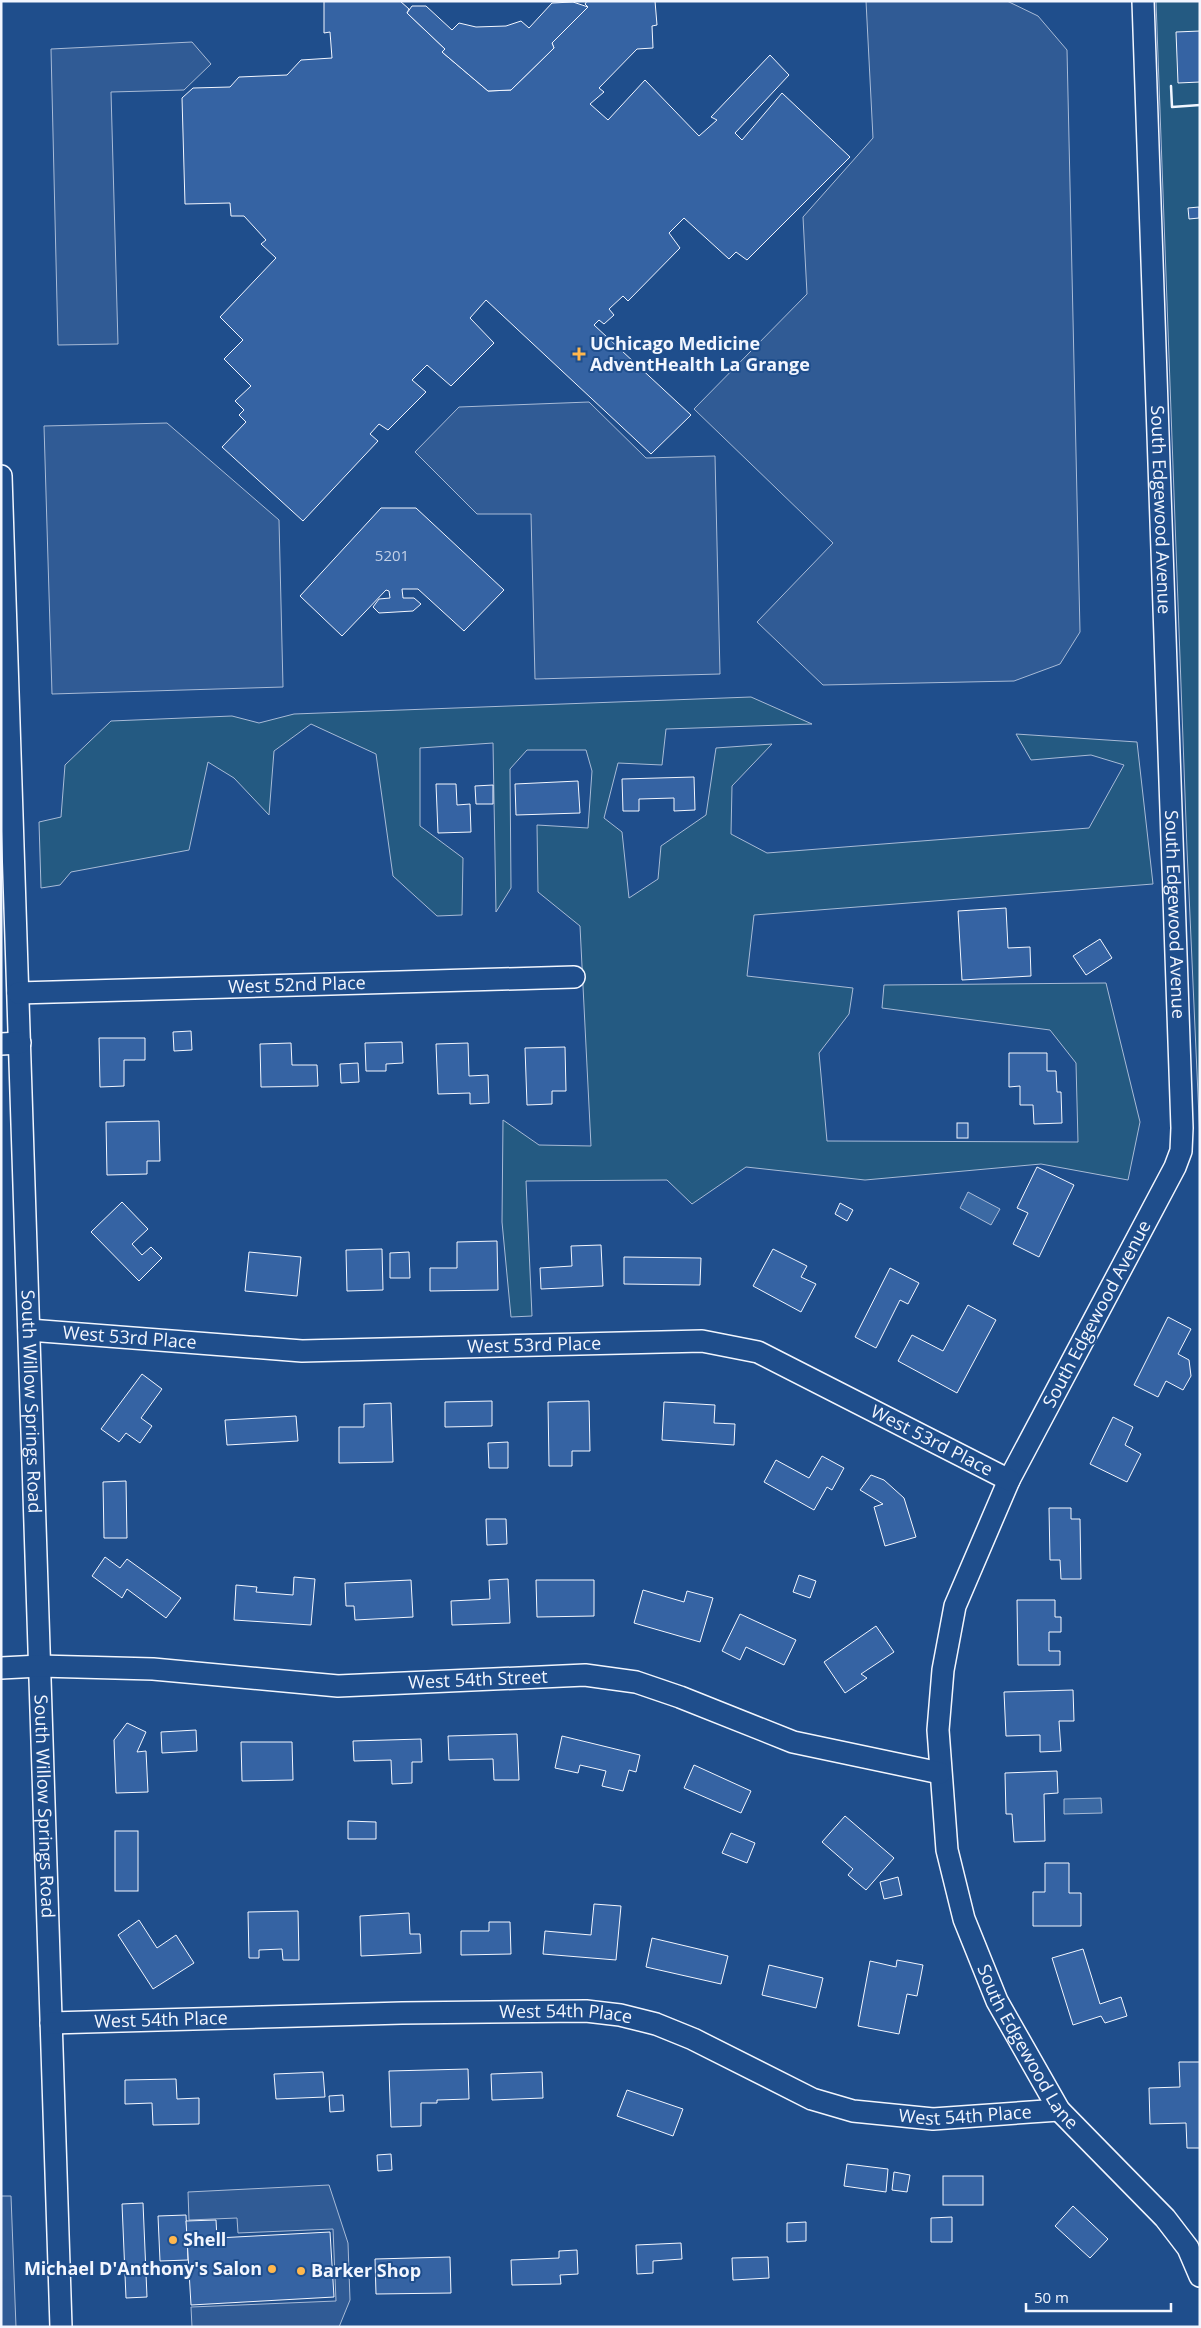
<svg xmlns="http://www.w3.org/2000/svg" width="1201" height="2328" viewBox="0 0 1201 2328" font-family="'Open Sans',sans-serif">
<rect width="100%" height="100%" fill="#1f4e8c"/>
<!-- green -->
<g fill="#245a82" stroke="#a8bbd7">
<path d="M1156,1h44v1139l-13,-291z"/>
<path d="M751,697l61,27 -146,5 -4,36 -44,-2 -14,55 18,14 7,66 29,-19 3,-33 45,-31 10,-67 56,-4 -40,42 -1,48 36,19 322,-25 35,-63 -33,-10 -60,5 -15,-26 121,8 16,142 -399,31 -7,61 106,12 -4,26 -30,39 8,88 251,1 -2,-79 -26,-33 -168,-22 2,-23 222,-2 34,139 -12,58 -87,-16 -176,16 -119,-13 -54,37 -25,-24 -141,1 6,135 -21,1 -9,-95 1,-102 36,25 52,1 -11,-220 -42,-34 -1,-67 51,3 4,-57 -6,-21h-59l-17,19 1,119 -15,24 -3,-169 -73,5v78l43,32 -1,57 -25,1 -44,-40 -17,-122 -65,-30 -37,27 -5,64 -35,-37 -26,-16 -19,88 -118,22 -11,13 -19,3 -2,-66 22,-5 4,-52 46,-44 121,-5 27,7 35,-9z"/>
</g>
<!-- parking -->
<g fill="#305b95" stroke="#a8bbd7">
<path d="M866,1h141l31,15 29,34 13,582 -20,32 -46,17 -191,4 -66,-63 76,-79 -139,-134 113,-115 -4,-77 70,-79z"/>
<path d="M192,42l19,22 -27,26 -73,2 7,252 -60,1 -7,-296z"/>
<path d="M589,402l57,56 69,-2 5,218 -185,5 -4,-165h-54l-62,-62 44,-45z"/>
<path d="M167,423l112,97 4,167 -231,7 -8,-268z"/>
<path d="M329,2185l19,58 2,57 -11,27h-147l-1,-20 145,-6 -3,-72 -95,4 -1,-15 -48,2 -1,-28z"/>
<path d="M1,2196h10l5,131h-15z"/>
</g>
<!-- water -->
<g fill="#3b69a3" stroke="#a8bbd7">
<path d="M968,1192l32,17 -9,16 -31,-17z"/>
<path d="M1101,1798l1,15 -38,1v-15z"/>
</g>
<!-- building -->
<g fill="#3563a3" stroke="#f2f6ff">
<path d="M324,1h76l9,8 -2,4 38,36 -3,3 46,39 23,-1 43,-42 -2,-5 36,-36 -3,-3 2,-3h68l2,24 -5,1 1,22 -16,1 -38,39 5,4 -14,12 18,16 37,-40 54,56 18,-16 -6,-3 59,-62 19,20 -54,58 7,7 40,-47 68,64 -103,103 -11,-8 -7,7 -45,-41 -15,15 11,15 -52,53 -5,-5 -14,13 5,6 -10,9 -5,-4 -5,5 97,90 -40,39 -165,-154 -16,18 24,25 -43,43 -24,-21 -15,15 14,12 -38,38 -9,-6 -9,10 8,7 -75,80 -81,-74 24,-25 -7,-7 5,-5 -9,-9 16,-15 -27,-27 19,-19 -23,-23 56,-59 -15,-14 5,-4 -22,-24h-13l-1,-13 -45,1 -3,-106 11,-10 37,-1 9,-10 48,-2 14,-15 31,-2 -2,-26 -6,1z"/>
<path d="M573,2l15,5 -36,36 2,5 -43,42 -23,1 -46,-39 3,-3 -38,-36 5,-7h14l26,24 7,-7 17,4 30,-1 15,-5 8,7 23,-25z"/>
<path d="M1200,31v51l-22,1 -2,-51z"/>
<path d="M1199,207v11l-10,1 -1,-11z"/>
<path d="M381,508h35l88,82 -40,41 -46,-42h-16l1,9h11l7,6 -8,7 -34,2 -6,-6 6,-8 11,-1 -1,-7 -3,-1 -44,46 -42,-40z"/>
<path d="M694,777l1,33 -21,1v-13l-35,1v12h-16l-1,-32z"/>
<path d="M578,781l2,32 -64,2 -1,-31z"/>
<path d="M436,784h20l1,21 13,-1 1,28 -33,1z"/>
<path d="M493,785v19h-17l-1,-18z"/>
<path d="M1006,908l2,40 22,-1 1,29 -69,4 -4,-69z"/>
<path d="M1100,939l12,19 -26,17 -13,-19z"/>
<path d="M191,1031l1,19 -18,1 -1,-19z"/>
<path d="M99,1038h46v22h-21v26l-24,1z"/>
<path d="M402,1042l1,21 -17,1v7h-20l-1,-28z"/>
<path d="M291,1043l1,22h25l1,21 -57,1 -1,-43z"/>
<path d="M468,1043l1,33 19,-1 1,28 -19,1v-11l-32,1 -2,-50z"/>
<path d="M565,1047l1,44h-14v13l-25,1 -2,-57z"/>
<path d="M1009,1053h38v18h9l1,21h4l1,31 -28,1 -1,-19h-13v-19l-11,1z"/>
<path d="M358,1063l1,19 -18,1 -1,-19z"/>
<path d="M159,1121l1,40h-13v13l-40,1 -1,-53z"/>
<rect x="957" y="1123" width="11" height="15"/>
<path d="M1037,1167l37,18 -35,72 -26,-13 15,-31 -11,-5z"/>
<path d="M122,1202l26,27 -16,15 10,11 9,-8 11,11 -23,23 -48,-49z"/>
<path d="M840,1203l13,7 -6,11 -12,-7z"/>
<path d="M497,1241l1,49 -68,1v-23h27v-26z"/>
<path d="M601,1245l2,41 -62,3 -1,-21 32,-2 -1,-20z"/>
<path d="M382,1249l1,41 -36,1 -1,-41z"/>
<path d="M773,1249l34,17 -6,11 15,7 -15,28 -48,-26z"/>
<path d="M249,1252l52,5 -4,39 -52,-5z"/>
<path d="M409,1252l1,26h-20v-25z"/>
<path d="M624,1257l77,1 -1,27 -76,-1z"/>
<path d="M890,1268l29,15 -11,21 -8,-4 -24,48 -21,-11z"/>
<path d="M968,1305l28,15 -39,73 -59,-32 14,-26 31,16z"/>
<path d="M1168,1317l23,12 -13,25 11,6 2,16 -8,14 -17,-9 -8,16 -24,-12z"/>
<path d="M142,1374l20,15 -21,29 11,8 -12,17 -14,-10 -7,9 -18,-13z"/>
<path d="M492,1401v25l-47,1v-25z"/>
<path d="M589,1401l1,50h-18v15h-23l-1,-64z"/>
<path d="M664,1402l51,3 -1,18 21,1 -1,21 -72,-5z"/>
<path d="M391,1403l2,59 -54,1v-36h25v-23z"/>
<path d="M296,1416l2,25 -71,4 -2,-25z"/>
<path d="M1113,1417l20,10 -8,18 16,9 -14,28 -37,-18z"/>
<path d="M508,1442v26h-19l-1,-25z"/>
<path d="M822,1456l22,12 -12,22 -5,-3 -13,23 -50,-28 12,-22 33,18z"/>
<path d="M871,1475l13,5 20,18 12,39 -31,9 -11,-39 9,-3 -23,-14z"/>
<path d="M126,1481l1,57h-23l-1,-56z"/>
<path d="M1049,1508h22v11h9l1,60h-20l-1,-19h-10z"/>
<path d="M486,1519h20l1,25 -20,1z"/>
<path d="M105,1557l15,11 7,-9 54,39 -15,20 -39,-29 -5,9 -30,-22z"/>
<path d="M799,1575l17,6 -6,17 -17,-6z"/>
<path d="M294,1577l21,2 -4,46 -77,-5 2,-35 21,2 -1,5 37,3z"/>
<path d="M508,1579l2,44 -58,2 -1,-24 39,-2 -1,-19z"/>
<path d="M411,1580l2,37 -58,3 -1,-14h-8l-1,-23z"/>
<path d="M536,1580h58v36l-57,1z"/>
<path d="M643,1590l41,12 3,-11 26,7 -13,44 -66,-19z"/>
<path d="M1017,1600h38v17h6v15h-12v19h11v14h-42z"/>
<path d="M740,1614l56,26 -12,25 -38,-18 -6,13 -18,-9z"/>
<path d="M876,1626l18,26 -33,22 6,4 -22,15 -21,-31z"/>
<path d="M1073,1690l1,31h-15l2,30 -21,1v-17l-34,1 -2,-44z"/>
<path d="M127,1723l19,9 -9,20 9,-1 2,41 -32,1 -2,-53z"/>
<path d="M196,1730l1,21 -35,2 -1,-21z"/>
<path d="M517,1734l2,46h-25l-1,-21 -44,1 -1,-24z"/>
<path d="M562,1736l78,19 -4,17 -7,-2 -6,21 -21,-5 4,-15 -26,-6 -2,8 -23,-5z"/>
<path d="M421,1739l1,23h-10v21l-20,1 -1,-24 -37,1 -1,-20z"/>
<path d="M241,1742h51l1,38 -51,1z"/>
<path d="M694,1765l57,26 -10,22 -57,-25z"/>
<path d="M1057,1771l1,22 -14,1 1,47 -31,1 -2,-28h-6l-1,-41z"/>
<path d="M845,1816l49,42 -28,32 -18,-15 5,-6 -31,-27z"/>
<path d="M348,1821l28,1v17h-28z"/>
<rect x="115" y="1831" width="23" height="60"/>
<path d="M731,1833l24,10 -8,20 -25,-10z"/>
<path d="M1045,1863h24v30h12v33h-48v-34h12z"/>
<path d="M898,1877l4,18 -18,4 -4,-17z"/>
<path d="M594,1904l27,2 -5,54 -73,-6 2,-23 46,4z"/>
<path d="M298,1911l1,49h-16l-1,-11 -23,1v8h-10l-1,-46z"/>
<path d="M409,1913l1,21h10l1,19 -60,3 -1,-40z"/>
<path d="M139,1920l18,28 19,-13 18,28 -41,26 -35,-54z"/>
<path d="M489,1922h21l1,32 -50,1v-24h28z"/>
<path d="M652,1938l76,18 -7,28 -75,-17z"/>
<path d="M1083,1949l17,55 21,-7 6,19 -22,7 -4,-7 -28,9 -21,-67z"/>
<path d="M897,1960l26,5 -6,31 -10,-2 -8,40 -41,-8 12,-65 26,6z"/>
<path d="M769,1965l54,13 -7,30 -54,-13z"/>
<path d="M1179,2062h21v86h-13l-1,-25 -36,1 -1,-36 31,-1z"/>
<path d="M468,2069l1,30 -32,1v3h-16v23l-30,1 -2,-56z"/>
<path d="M323,2072l2,25 -49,2 -2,-25z"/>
<path d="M542,2072l1,26 -51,2 -1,-26z"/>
<path d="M176,2079l1,20 22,-1v26l-46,1 -1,-22 -27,1v-24z"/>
<path d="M627,2090l56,19 -10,27 -56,-20z"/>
<path d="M343,2095l1,16 -14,1 -1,-16z"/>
<path d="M391,2154l1,16 -14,1 -1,-16z"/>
<path d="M847,2164l41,5 -2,23 -42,-6z"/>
<path d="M894,2172l16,3 -3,17 -15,-2z"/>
<rect x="943" y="2176" width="40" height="29"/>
<path d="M143,2203l4,94 -21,1 -4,-94z"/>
<path d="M1073,2206l35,33 -18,19 -35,-32z"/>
<path d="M186,2215l2,45 -28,1 -2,-45z"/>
<path d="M952,2217v25h-21v-24z"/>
<path d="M216,2220l1,18 113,-6 4,65 -143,8 -5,-84z"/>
<path d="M806,2222v19l-19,1v-19z"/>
<path d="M681,2243l1,16 -29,2v12l-16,1 -1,-29z"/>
<path d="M577,2250l1,24 -18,1 1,9 -49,1 -1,-25 48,-2v-7z"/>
<path d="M450,2257l1,36 -75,1 -1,-35z"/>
<path d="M768,2257l1,21 -36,2 -1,-22z"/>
</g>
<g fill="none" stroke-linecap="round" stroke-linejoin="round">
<!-- minor casing -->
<g stroke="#f2f6ff" stroke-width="24">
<g id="minor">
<path id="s1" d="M1143,1l39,1127 -1,23 -6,16 -166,313 -54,126 -12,64 -5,60 9,120 17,69 33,82 62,109 106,108 23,30 12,28"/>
<path id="s2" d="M1,476l60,1851"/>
<path id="s3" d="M18,993l556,-16"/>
<path d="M1,1044l19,-1"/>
<path id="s4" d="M29,1330l273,21 400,-10 56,11 251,128"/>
<path id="s5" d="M1,1668l39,-2 113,3 185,17 247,-11 51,7 44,15 113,45 147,31"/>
<path id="s6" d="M51,2023l351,-10 184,-2 34,4 36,9 37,15 119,60 41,12 80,8 126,-9"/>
</g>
</g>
<!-- minor -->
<use href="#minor" stroke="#1f4e8c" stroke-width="21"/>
<!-- wall -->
<path stroke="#f2f6ff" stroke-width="2.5" d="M1171,86l1,21 28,-2"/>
</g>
<!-- markers -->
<g fill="#ffb74d" stroke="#1f4e8c" stroke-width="2">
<path d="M576.5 346.5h5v5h5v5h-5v5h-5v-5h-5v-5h5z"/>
<circle cx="173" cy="2240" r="5"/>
<circle cx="272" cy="2269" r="5"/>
<circle cx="301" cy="2271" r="5"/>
</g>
<g text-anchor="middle" stroke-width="4" stroke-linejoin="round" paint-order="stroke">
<!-- number labels -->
<g font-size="15" fill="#c3d1e8">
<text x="392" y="561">5201</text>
</g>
<!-- poi labels -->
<g font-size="18" font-weight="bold" fill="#f2f6ff" stroke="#1f4e8c" text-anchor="start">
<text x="590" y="350">UChicago Medicine<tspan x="590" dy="21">AdventHealth La Grange</tspan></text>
<text x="183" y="2246">Shell</text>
<text x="262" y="2275" text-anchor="end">Michael D'Anthony's Salon</text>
<text x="311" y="2277">Barker Shop</text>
</g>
<!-- street labels -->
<g font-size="18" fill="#f2f6ff" stroke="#1f4e8c">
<text dy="6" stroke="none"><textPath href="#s1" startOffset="509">South Edgewood Avenue</textPath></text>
<text dy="6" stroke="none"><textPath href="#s1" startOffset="914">South Edgewood Avenue</textPath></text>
<text dy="6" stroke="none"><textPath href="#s3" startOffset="279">West 52nd Place</textPath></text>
<text transform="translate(1097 1314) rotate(-62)" y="6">South Edgewood Avenue</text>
<text dy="6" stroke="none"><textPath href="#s4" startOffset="101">West 53rd Place</textPath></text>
<text dy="6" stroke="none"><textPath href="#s4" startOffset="506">West 53rd Place</textPath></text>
<text dy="6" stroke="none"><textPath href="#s2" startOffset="926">South Willow Springs Road</textPath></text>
<text dy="6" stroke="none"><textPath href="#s4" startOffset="926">West 53rd Place</textPath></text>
<text dy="6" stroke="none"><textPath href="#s5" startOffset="478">West 54th Street</textPath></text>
<text dy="6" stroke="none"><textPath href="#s2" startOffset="1331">South Willow Springs Road</textPath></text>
<text dy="6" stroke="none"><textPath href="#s6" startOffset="515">West 54th Place</textPath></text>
<text dy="6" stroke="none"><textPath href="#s6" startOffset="110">West 54th Place</textPath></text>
<text dy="6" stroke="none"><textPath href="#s1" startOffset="2119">South Edgewood Lane</textPath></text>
<text dy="6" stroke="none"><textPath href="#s6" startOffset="935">West 54th Place</textPath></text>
</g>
</g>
<!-- border -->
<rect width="1201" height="2328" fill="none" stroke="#f2f6ff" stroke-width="5"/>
<!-- scale -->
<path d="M1026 2303v8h145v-8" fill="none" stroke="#f2f6ff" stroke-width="2.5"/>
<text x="1034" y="2303" font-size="15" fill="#f2f6ff" stroke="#1f4e8c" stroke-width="4" paint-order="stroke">50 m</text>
</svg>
